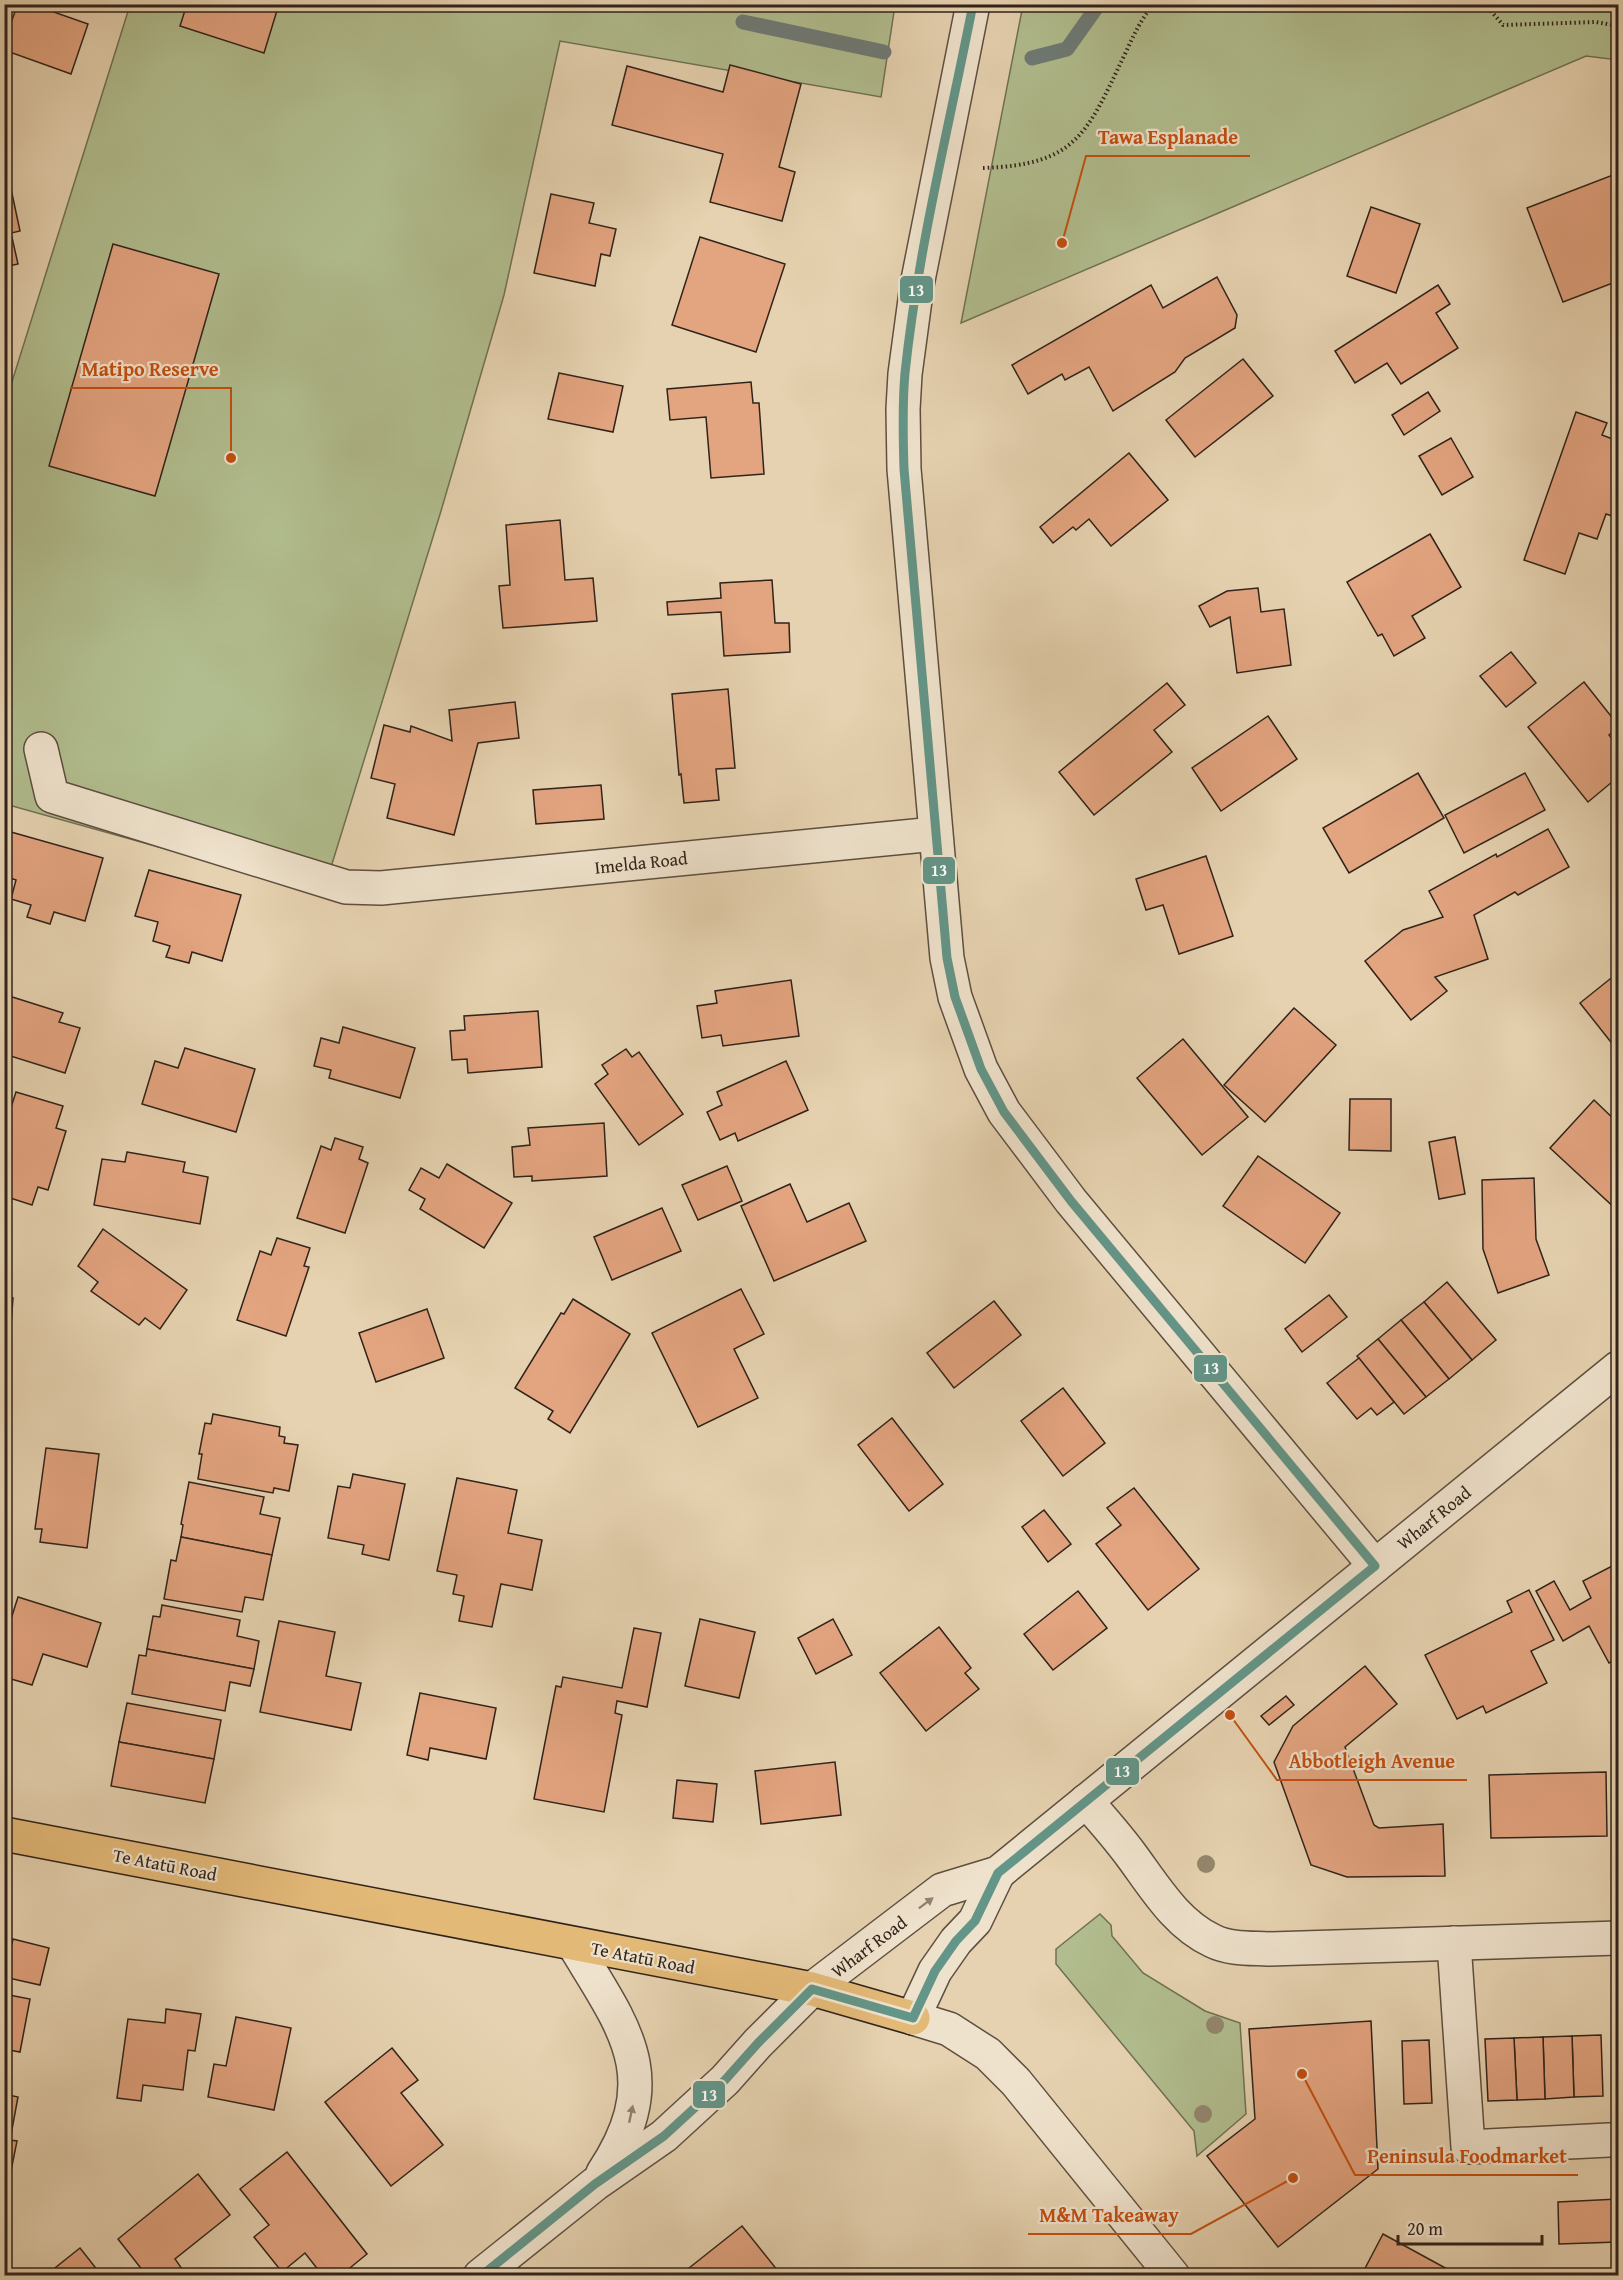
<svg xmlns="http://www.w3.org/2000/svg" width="1623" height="2280" viewBox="0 0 1623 2280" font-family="'Gentium Book Plus',serif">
<rect width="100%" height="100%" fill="#e6d2b0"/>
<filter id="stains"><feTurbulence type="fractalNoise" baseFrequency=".00333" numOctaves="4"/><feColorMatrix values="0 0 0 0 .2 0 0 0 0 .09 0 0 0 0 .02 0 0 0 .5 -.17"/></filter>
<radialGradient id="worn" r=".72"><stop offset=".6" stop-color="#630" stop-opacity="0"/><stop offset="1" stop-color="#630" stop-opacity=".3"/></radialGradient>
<!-- green -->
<g fill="#b1bd8e" stroke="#707054" stroke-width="1.5">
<path d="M130,5h765l-14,92 -321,-56 -56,254 -63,216 -118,382 -318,-89v-400z"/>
<path d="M1023,5h595v55l-32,-4 -625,267z"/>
<path d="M1100,1914l11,11 1,11 31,37 62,38 35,12 6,91 -49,42 -3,-25 -138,-167v-15z"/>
</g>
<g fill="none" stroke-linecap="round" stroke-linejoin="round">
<!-- stream -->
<g stroke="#6e7b76" stroke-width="15">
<path d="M743,22l141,30"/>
<path d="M1032,58l35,-9 32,-45"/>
</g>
</g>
<!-- building -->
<g fill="#e3a480" stroke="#30231a" stroke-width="1.5">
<path d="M18,4h13l57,20 -17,50 -67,-24v-9z"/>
<path d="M187,4h92l-15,49 -84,-27z"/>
<path d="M730,65l71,19 -22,83 16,5 -13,49 -72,-19 13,-48 -111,-29 15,-59 96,26z"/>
<path d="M4,156l16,75 -9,2 7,31 -14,3z"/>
<path d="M1618,173v108l-55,21 -36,-94z"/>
<path d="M551,194l43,9 -5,20 27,6 -6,27 -9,-2 -6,32 -61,-13z"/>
<path d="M1371,207l49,17 -24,69 -49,-17z"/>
<path d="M700,237l85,27 -29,88 -84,-27z"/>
<path d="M113,244l106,30 -64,222 -106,-30z"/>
<path d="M1217,277l20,38 -2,13 -50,30 -10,14 -62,39 -24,-44 -24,13 -3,-6 -34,20 -16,-29 139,-80 12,23z"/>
<path d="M1438,285l12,19 -14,9 22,35 -57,36 -14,-21 -32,20 -20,-32z"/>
<path d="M1243,359l30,37 -78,61 -29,-37z"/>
<path d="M559,373l64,13 -10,46 -65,-13z"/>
<path d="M751,382l2,21h6l5,71 -53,4 -5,-61 -36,3 -3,-31z"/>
<path d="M1428,392l12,19 -36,24 -12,-20z"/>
<path d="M1576,412l31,11 -5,12 16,6v77l-12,-4 -9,25 -18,-6 -14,41 -41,-14z"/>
<path d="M1451,438l22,39 -31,18 -23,-39z"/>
<path d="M1129,453l39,47 -57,46 -22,-27 -13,11 -3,-3 -20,16 -13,-16z"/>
<path d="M560,520l5,60 28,-2 4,43 -94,7 -4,-42 11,-1 -4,-60z"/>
<path d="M1430,534l31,53 -49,29 13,22 -31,18 -12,-22 -4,2 -31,-54z"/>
<path d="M772,580l3,43h14l1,29 -66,4 -3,-44 -53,3 -1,-13 54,-4 -1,-15z"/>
<path d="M1258,588l3,24 23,-3 7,56 -54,8 -7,-56 -20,10 -11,-21 28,-15z"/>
<path d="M1511,652l25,31 -30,24 -26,-31z"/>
<path d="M1584,682l34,43v3l-9,7 9,12v30l-30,25 -60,-75z"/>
<path d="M1167,683l18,22 -31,25 18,22 -78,63 -35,-43z"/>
<path d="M728,689l7,79 -19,1 3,31 -35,3 -3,-29 -2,1 -7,-81z"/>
<path d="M515,702l4,36 -41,5 -24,92 -67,-17 8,-34 -24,-6 13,-53 26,7 1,-6 41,15 -3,-31z"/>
<path d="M1268,716l29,43 -76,52 -29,-43z"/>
<path d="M1418,773l26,45 -95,55 -26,-45z"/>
<path d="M1525,773l20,37 -81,43 -19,-38z"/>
<path d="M601,785l3,34 -68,5 -3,-34z"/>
<path d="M1548,829l21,38 -51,28 -3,-3 -41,23 14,44 -53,18 12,14 -36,29 -46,-59 38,-31 40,-13 -14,-26 67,-37 1,3z"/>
<path d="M11,832l92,26 -18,63 -31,-9 -4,12 -23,-7 4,-12 -20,-6 5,-19 -12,-4v-22z"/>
<path d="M1206,856l27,80 -54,18 -16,-49 -17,5 -10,-31z"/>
<path d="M149,870l92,25 -19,66 -30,-9 -3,11 -23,-6 4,-11 -17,-5 5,-19 -23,-6z"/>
<path d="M1615,975l3,4v72l-38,-48z"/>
<path d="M791,980l8,56 -76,10 -2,-11 -19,3 -5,-32 20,-3 -2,-12z"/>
<path d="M6,995l57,18 -4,9 21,6 -15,45 -61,-19z"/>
<path d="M1294,1008l42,37 -71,77 -41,-37z"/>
<path d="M538,1011l4,56 -74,6 -1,-14 -15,1 -2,-29 15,-1 -1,-14z"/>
<path d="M343,1027l72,21 -15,50 -71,-20 2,-8 -17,-4 7,-28 18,5z"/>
<path d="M1183,1039l65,78 -46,38 -65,-77z"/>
<path d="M185,1048l70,21 -19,63 -94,-28 13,-43 23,7z"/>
<path d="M626,1049l6,8 7,-5 44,62 -44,31 -44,-61 13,-10 -6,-9z"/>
<path d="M786,1061l22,49 -70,31 -3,-8 -15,7 -13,-28 15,-7 -5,-13z"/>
<path d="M16,1092l47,14 -7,22 10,3 -18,59 -10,-3 -6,18 -28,-9v-67z"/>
<path d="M1350,1099h41v52l-42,-1z"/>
<path d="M1594,1100l24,23v88l-68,-63z"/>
<path d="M604,1123l3,53 -75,5v-5l-18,1 -2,-30 18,-2 -2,-17z"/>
<path d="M1455,1137l10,57 -26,5 -10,-57z"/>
<path d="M335,1138l28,9 -4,12 9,4 -23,70 -48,-15 24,-72 10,4z"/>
<path d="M127,1152l58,10 -2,10 25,5 -8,47 -106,-19 8,-46 23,3z"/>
<path d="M1258,1156l82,57 -35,50 -82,-57z"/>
<path d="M447,1164l65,39 -28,45 -64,-39 5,-10 -16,-9 12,-22 18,10z"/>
<path d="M727,1166l15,35 -44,19 -16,-35z"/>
<path d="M1534,1178l2,61 13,36 -51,18 -15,-44 -1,-69z"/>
<path d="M790,1184l17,38 42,-19 17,38 -92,40 -33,-75z"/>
<path d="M662,1208l19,43 -69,29 -18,-43z"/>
<path d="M103,1229l84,61 -27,39 -15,-11 -6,7 -48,-34 7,-9 -20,-16z"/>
<path d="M277,1238l33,10 -6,18 5,1 -23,69 -49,-16 23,-69 11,4z"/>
<path d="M1447,1282l49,58 -24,20 -48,-58z"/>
<path d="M741,1289l23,45 -30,15 24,49 -60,29 -46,-94z"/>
<path d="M1329,1295l18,22 -45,35 -17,-23z"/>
<path d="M4,1297l9,1 -5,68 -4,-1z"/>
<path d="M573,1299l57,35 -60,99 -22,-14 5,-8 -38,-23 46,-75 3,1z"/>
<path d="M994,1301l27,34 -67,53 -27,-35z"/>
<path d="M1424,1302l48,58 -23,19 -48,-59z"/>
<path d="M427,1309l17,49 -68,24 -17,-49z"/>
<path d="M1401,1320l48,59 -23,18 -48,-58z"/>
<path d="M1378,1339l48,58 -22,17 -47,-58z"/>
<path d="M1359,1358l35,44 -17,13 -6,-7 -14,11 -30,-36z"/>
<path d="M1063,1388l42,55 -42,33 -42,-55z"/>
<path d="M213,1414l67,13 -1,9 6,1 -1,6 14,2 -9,46 -15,-3 -1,5 -75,-14 4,-25h-3l6,-31 6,1z"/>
<path d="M892,1418l51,66 -34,27 -51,-66z"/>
<path d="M46,1448l53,6 -12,94 -47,-6 2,-13h-7z"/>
<path d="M353,1474l52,10 -16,76 -27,-6 2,-9 -36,-7 10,-52 12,2z"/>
<path d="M457,1478l60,12 -9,43 34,7 -10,50 -31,-6 -9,43 -33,-6 5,-25 -11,-2 4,-19 -20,-4z"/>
<path d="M189,1482l75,15 -4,17 20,4 -8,37 -91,-18 2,-12 -2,-1z"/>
<path d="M1134,1488l65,81 -51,41 -52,-66 25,-19 -14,-17z"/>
<path d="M1044,1510l27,34 -23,18 -26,-35z"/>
<path d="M181,1537l91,18 -9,45 -18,-3 -3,15 -78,-13 7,-39 5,1z"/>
<path d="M1618,1563v95l-9,5 -20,-37 -26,15 -27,-50 18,-10 16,29 21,-12 -8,-17z"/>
<path d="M1529,1590l25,50 -23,11 16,32 -61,30 -3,-7 -26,13 -32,-64 87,-43 -5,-11z"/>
<path d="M1078,1591l29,37 -54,42 -29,-36z"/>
<path d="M18,1597l83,26 -14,44 -44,-13 -11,31 -28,-8v-36z"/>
<path d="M162,1605l78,15 -3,16 22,5 -5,28 -107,-20 6,-33 7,1z"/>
<path d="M700,1619l55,13 -16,66 -54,-12z"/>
<path d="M833,1619l19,36 -36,19 -18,-36z"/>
<path d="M279,1621l56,11 -9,44 35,7 -10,47 -91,-18z"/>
<path d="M939,1627l32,41 -6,5 14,16 -53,42 -46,-58z"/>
<path d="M634,1628l27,5 -14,74 -30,-6 -2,12 7,2 -18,97 -70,-13 22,-113 5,1 2,-10 59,11z"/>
<path d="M147,1649l107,20 -4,17 -20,-4 -5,29 -93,-17 7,-39 7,1z"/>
<path d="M1365,1666l32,38 -52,43 29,78 5,3 64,-4 2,52 -98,1 -36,-12 -37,-103 19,-36z"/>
<path d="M420,1693l76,15 -10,51 -56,-11 -2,12 -21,-5z"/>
<path d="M1286,1696l8,9 -25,20 -8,-9z"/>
<path d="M127,1703l94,17 -7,39 -95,-17z"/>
<path d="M119,1742l95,17 -9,44 -94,-17z"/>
<path d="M835,1762l6,53 -80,9 -6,-53z"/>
<path d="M1606,1772l1,64 -116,2 -2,-63z"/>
<path d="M677,1780l40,4 -4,38 -40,-4z"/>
<path d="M13,1939l36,9 -9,37 -36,-8z"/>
<path d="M4,1994l26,5 -10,53 -16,-3z"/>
<path d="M166,2009l35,5 -6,37 -7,-1 -5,40 -40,-5 -2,16 -24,-3 11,-79 37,4z"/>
<path d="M236,2017l55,11 -17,82 -66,-13 6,-33 12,2z"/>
<path d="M1371,2021l7,148 -100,78 -71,-91 48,-37 -6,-90z"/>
<path d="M1601,2035l2,61 -29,1 -2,-61z"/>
<path d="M1572,2036l2,61 -29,2 -2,-62z"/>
<path d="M1543,2037l2,62 -28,1 -3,-62z"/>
<path d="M1514,2038l3,62 -29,1 -3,-62z"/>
<path d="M1429,2040l3,63 -28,1 -2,-63z"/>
<path d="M392,2048l26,32 -17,13 42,52 -52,41 -66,-84z"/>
<path d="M4,2094l14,3 -8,43 7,1 -9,45 -4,-1z"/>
<path d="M287,2152l80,102 -27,22h-17l-18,-23 -23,19 -28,-35 15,-12 -29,-36z"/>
<path d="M198,2174l32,41 -55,44 12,17h-40l-29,-37z"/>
<path d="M1618,2199v43l-59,2 -1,-42z"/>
<path d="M742,2226l40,50h-103z"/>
<path d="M1383,2234l77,42h-99z"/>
<path d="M80,2248l22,28h-49l-3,-4z"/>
</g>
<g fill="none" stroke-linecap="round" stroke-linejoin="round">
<!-- minor casing -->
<g stroke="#5e4f40" stroke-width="36">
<g id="minor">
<path d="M973,4l-56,281 -12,89 -2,35 1,60 43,489 8,39 26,72 23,43 67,89 304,365"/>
<path d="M41,749l11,47 294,91 35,1 554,-54"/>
<path d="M1086,1801c16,18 31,35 45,54 23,31 45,69 82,86 16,8 37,7 55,8l350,-11"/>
<path d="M998,1873l-23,48 -19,20 -21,30 -22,47 36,11 39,25 28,28 157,194"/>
<path d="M1454,1943l14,204 141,-7"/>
<path d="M574,1945c51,84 92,133 29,228"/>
<path d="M480,2276l115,-92 69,-48 61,-56 33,-37 54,-54 130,-99 56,-17 620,-505"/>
</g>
</g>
<!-- major casing -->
<g stroke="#30231a" stroke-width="36">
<path id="major" d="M4,1834l808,155 101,29"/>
</g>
<!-- path -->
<g stroke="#30231a" stroke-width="4" stroke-dasharray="1.5 3" stroke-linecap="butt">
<path d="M1485,4l18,21 93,-3 22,4"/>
<path d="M983,168c94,-3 104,-35 141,-112 9,-19 16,-36 30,-52"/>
</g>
<!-- minor -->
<use href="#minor" stroke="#efe2cc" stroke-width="33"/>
<!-- major -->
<use href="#major" stroke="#e3b978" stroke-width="33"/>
<!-- bus-1 casing -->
<g stroke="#efe2cc" stroke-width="14">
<path id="bus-1" d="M481,2276l114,-92 69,-48 61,-56 33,-37 54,-54 101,29 22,-47 21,-30 19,-20 23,-48 377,-307 -304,-365 -67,-89 -23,-43 -26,-72 -8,-39 -43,-489c-1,-32 -2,-64 1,-96 13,-124 44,-246 68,-369"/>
</g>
<!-- bus-1 -->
<use href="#bus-1" stroke="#639588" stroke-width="9"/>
</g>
<!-- trees -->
<g fill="#94876d">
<circle cx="1206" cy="1864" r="9"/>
<circle cx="1215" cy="2025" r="9"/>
<circle cx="1203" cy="2114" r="9"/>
</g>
<!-- one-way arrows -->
<defs><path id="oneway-solid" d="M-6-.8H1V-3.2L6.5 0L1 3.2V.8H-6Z" transform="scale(1.5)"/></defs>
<g fill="#908273">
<use href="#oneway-solid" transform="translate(926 1903) rotate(-37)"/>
<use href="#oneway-solid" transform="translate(631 2114) rotate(-78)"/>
</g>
<g text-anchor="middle" stroke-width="4.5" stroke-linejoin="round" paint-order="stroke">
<!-- street labels -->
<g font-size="18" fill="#30231a" stroke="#efe2cc">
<text transform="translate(641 863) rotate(-6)" y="6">Imelda Road</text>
<text transform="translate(1434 1518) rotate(-39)" y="6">Wharf Road</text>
<text transform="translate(165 1865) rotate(11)" y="6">Te Atatū Road</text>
<text transform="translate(869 1947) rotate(-37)" y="6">Wharf Road</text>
<text transform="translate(643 1958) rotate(11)" y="6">Te Atatū Road</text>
</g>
</g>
<!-- callouts -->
<path fill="none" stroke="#c34e0f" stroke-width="2" d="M1062 243L1086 156H1250M231 458L231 388H70M1230 1715L1277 1780H1467M1302 2074L1355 2175H1578M1293 2178L1191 2234H1028"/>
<g fill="#c34e0f" stroke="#efe2cc" stroke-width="2">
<circle cx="1062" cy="243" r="6"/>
<circle cx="231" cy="458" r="6"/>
<circle cx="1230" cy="1715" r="6"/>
<circle cx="1302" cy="2074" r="6"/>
<circle cx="1293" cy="2178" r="6"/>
</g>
<g font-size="20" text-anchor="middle" font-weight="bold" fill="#c34e0f" stroke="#efe2cc" stroke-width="4.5" stroke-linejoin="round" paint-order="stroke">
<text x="1168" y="144">Tawa Esplanade</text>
<text x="150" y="376">Matipo Reserve</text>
<text x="1372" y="1768">Abbotleigh Avenue</text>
<text x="1467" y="2163">Peninsula Foodmarket</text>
<text x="1109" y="2222">M&amp;M Takeaway</text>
</g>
<g stroke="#efe2cc" stroke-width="2">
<rect x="899" y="275" width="35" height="29" rx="6" fill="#639588"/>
<rect x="922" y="856" width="34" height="29" rx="6" fill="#639588"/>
<rect x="1193" y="1354" width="35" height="29" rx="6" fill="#639588"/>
<rect x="1105" y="1757" width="35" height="29" rx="6" fill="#639588"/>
<rect x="692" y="2080" width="34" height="29" rx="6" fill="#639588"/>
</g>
<g font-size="16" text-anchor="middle" font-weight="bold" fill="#fff">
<text x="916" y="296">13</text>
<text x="939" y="876">13</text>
<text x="1211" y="1374">13</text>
<text x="1122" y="1777">13</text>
<text x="709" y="2101">13</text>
</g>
<!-- margin -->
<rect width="1623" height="2280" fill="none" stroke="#e6d2b0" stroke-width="24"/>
<rect x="6" y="6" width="1611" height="2268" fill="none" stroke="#30231a" stroke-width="3"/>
<rect x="12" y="12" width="1599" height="2256" fill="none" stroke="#30231a" stroke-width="1.5"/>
<!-- scale -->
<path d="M1398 2235v9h144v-9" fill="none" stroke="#30231a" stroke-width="3"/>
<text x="1407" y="2235" font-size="18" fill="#30231a" stroke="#efe2cc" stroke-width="4.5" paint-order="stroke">20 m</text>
<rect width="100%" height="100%" filter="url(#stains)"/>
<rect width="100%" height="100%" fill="url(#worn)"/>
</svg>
